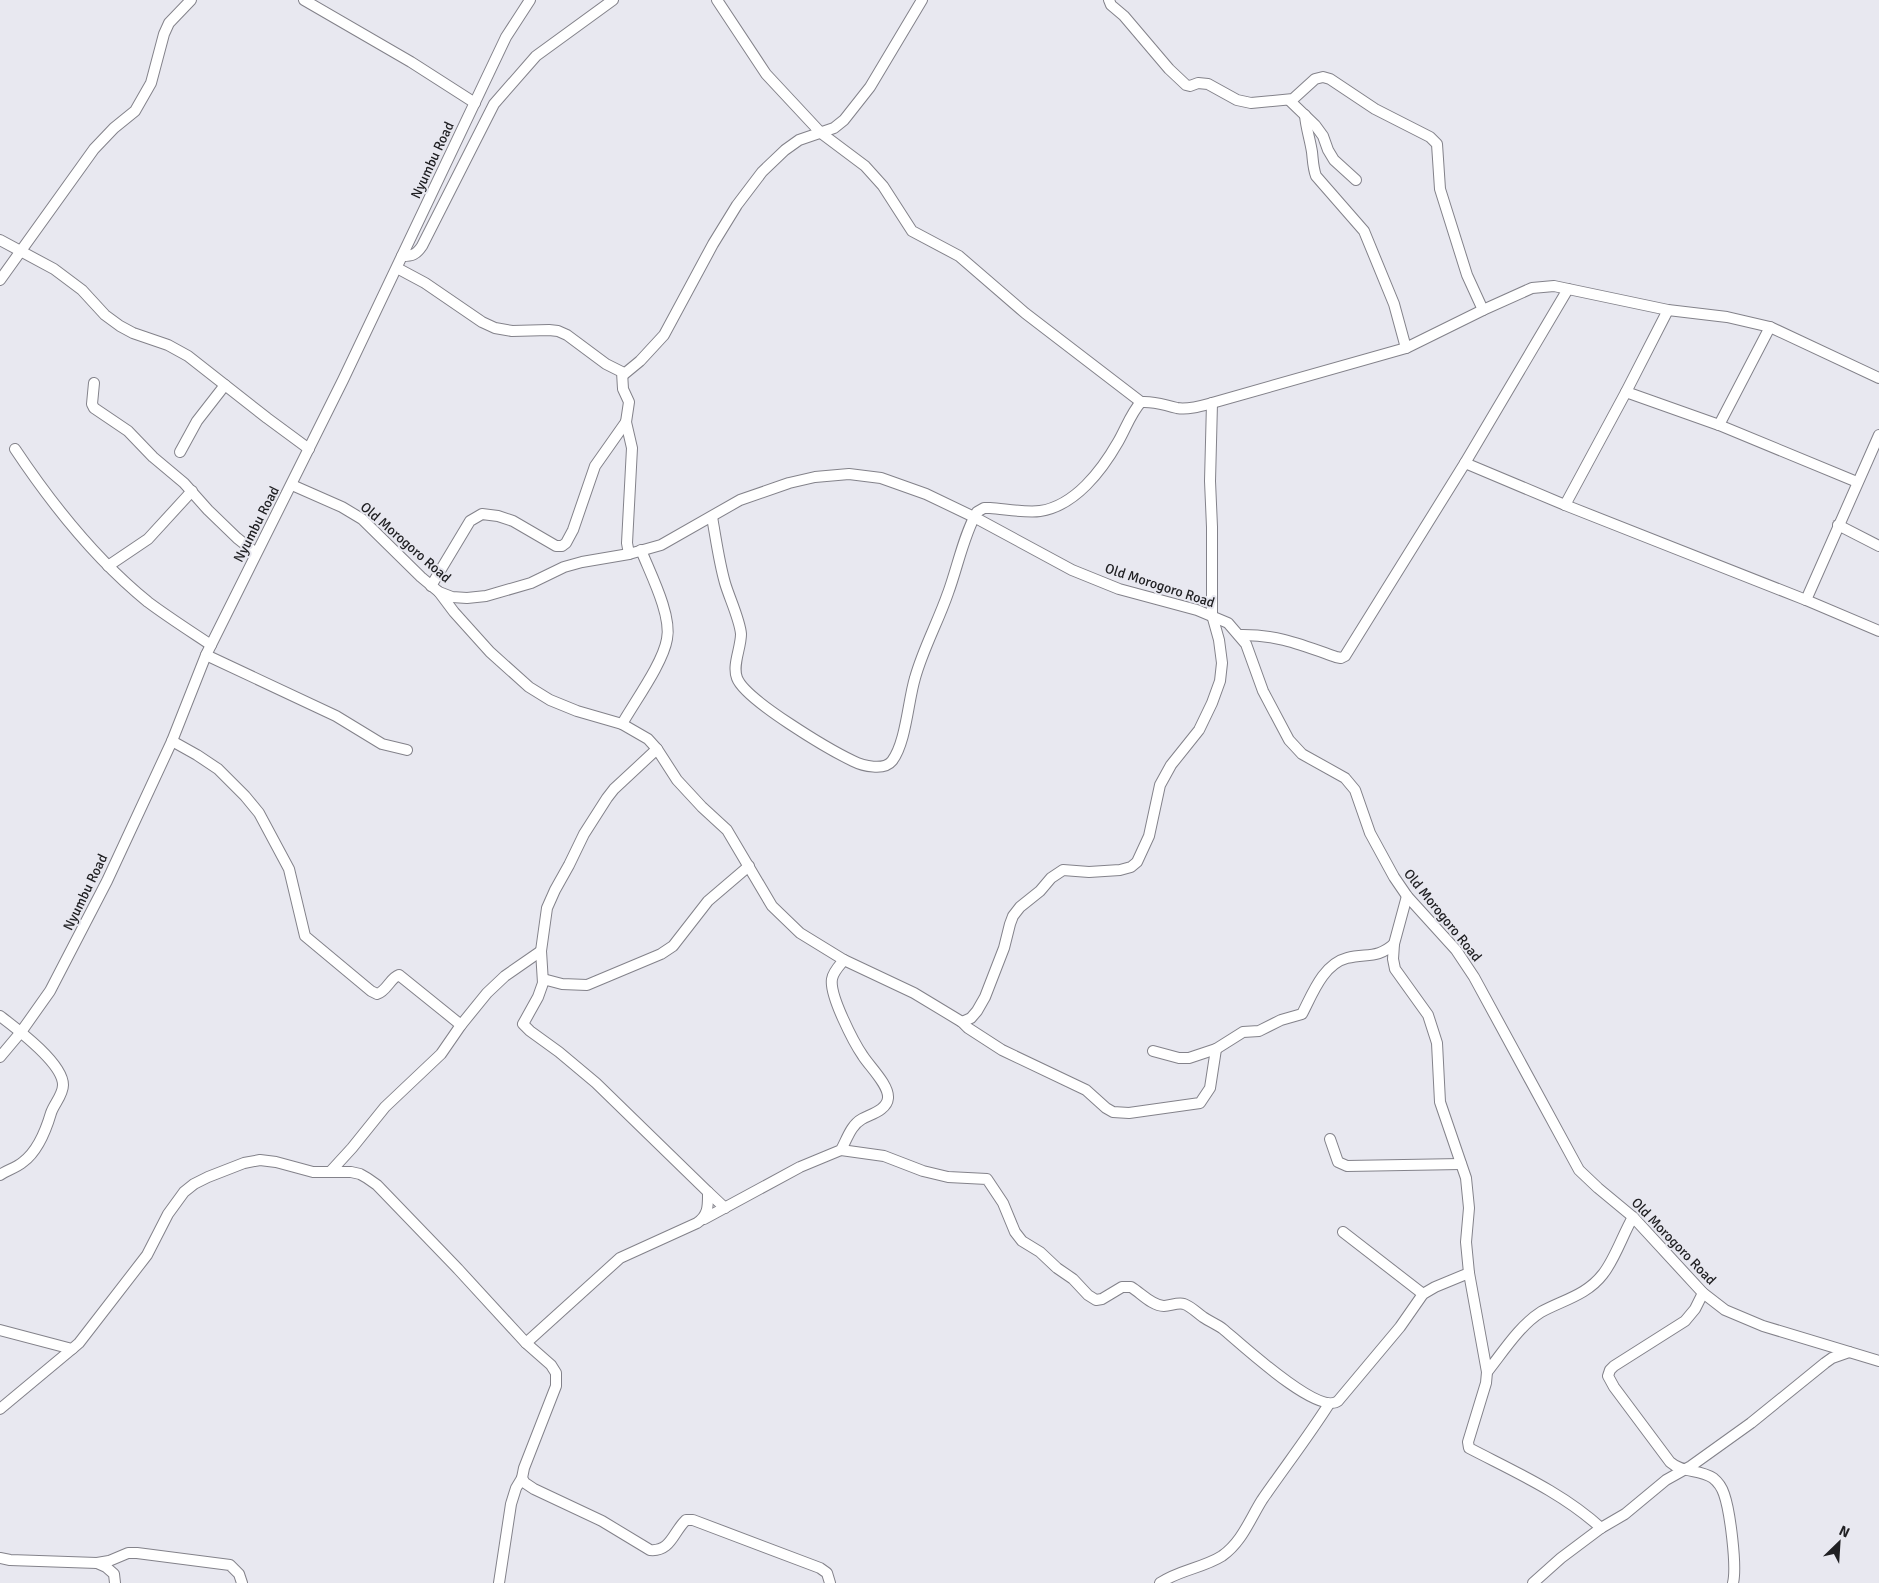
<svg xmlns="http://www.w3.org/2000/svg" width="1879" height="1583" viewBox="0 0 1879 1583" font-family="Signika,sans-serif">
<rect width="100%" height="100%" fill="#e8e8f0"/>
<g fill="none" stroke-linecap="round" stroke-linejoin="round">
<!-- minor casing -->
<g stroke="#83828a" stroke-width="12">
<g id="minor">
<path d="M304,0l107,62 64,41"/>
<path d="M717,0l49,74 55,59 44,33 18,20 29,45 47,25 66,57 116,89"/>
<path d="M1109,0l2,5 13,11 45,53 17,16 4,1 8,-3 10,1 29,16 14,3 42,-4 22,-20 8,-2 7,2 45,30 55,28 7,7 3,45 27,86 16,35"/>
<path d="M1289,100l26,25 8,11 5,14 6,10 22,20"/>
<path d="M1305,115c1,13 5,24 7,37 1,9 1,16 4,24l48,55 30,73 12,44"/>
<path d="M0,240l54,29 28,21 23,25 15,11 13,7 35,12 20,11 79,62 42,31"/>
<path d="M402,256c10,0 14,-1 20,-10l72,-142 42,-48 77,-56"/>
<path d="M397,268l28,15 57,39 13,6 17,3 37,-1 9,1 9,4 39,29 16,8 1,17 6,13 -3,20 6,26 -5,95 2,11"/>
<path d="M0,280l94,-131 20,-21 21,-17 16,-28 13,-49 5,-11 22,-23"/>
<path d="M623,375l17,-14 24,-26 49,-91 24,-39 25,-33 23,-22 14,-10 35,-12 10,-8 26,-33 52,-87"/>
<path d="M94,383l-2,21 2,4 34,23 25,26 31,26 24,27 29,28 19,15"/>
<path d="M1626,392l93,33 138,57"/>
<path d="M1719,425l51,-98"/>
<path d="M15,449c38,57 80,110 133,153 20,15 42,29 63,43"/>
<path d="M180,452l17,-31 28,-36"/>
<path d="M1465,463l100,42 241,95 73,31"/>
<path d="M292,485l50,22 20,12 59,58 18,15 13,5 15,1 19,-2 45,-13 33,-16 18,-5 47,-8 32,-9 79,-45 49,-17 26,-6 34,-3 32,4 45,16 48,23 98,53 47,19 78,21 31,13 18,21 17,47 26,49 13,14 43,24 10,12 15,43 24,44 13,19 49,54 18,27 105,193 19,18 35,29 70,76 22,17 38,16 116,35"/>
<path d="M1565,505l61,-113 42,-82"/>
<path d="M712,517c4,22 7,45 13,66 4,14 15,37 16,51 0,14 -9,31 -4,44 8,22 93,72 116,83 10,5 31,10 39,0 14,-18 16,-60 23,-83 8,-29 23,-56 33,-85 9,-24 16,-59 29,-81l7,-4h6c15,1 36,5 50,3 35,-5 62,-41 78,-69 8,-14 13,-29 23,-40 15,-1 22,3 36,6 11,2 24,-2 35,-5l194,-55 77,-38 49,-22 22,-2 114,24 59,7 43,10 109,51"/>
<path d="M1838,525l41,21"/>
<path d="M108,566l40,-27 44,-48"/>
<path d="M431,586l39,-65 12,-7 16,2 15,5 43,25h6l4,-3 7,-13 22,-64 31,-44"/>
<path d="M439,592l15,20 36,40 39,35 21,13 27,11 45,13 26,15 9,10 20,31 25,27 25,23 45,76 28,27 44,27 70,33 48,29 6,6 34,22 84,40 20,18 7,4 16,1 71,-10 10,-15 6,-39"/>
<path d="M1806,600l73,-165"/>
<path d="M1239,635c37,-1 63,10 97,22l5,1 4,-2 120,-193 103,-174"/>
<path d="M206,655l130,61 46,28 25,6"/>
<path d="M622,724c13,-23 41,-61 45,-85 5,-24 -17,-66 -26,-89"/>
<path d="M172,741l25,14 21,14 27,27 14,17 30,56 16,67 66,55 6,3c10,-3 13,-16 22,-19l62,50"/>
<path d="M1407,896l-13,48 -1,15 2,10 33,46 9,28 3,59 26,76 3,30 -3,34 3,31 18,99 -1,11 -18,59 1,6c46,24 94,45 132,80"/>
<path d="M543,979l19,5 25,1 74,-31 12,-8 35,-45 41,-35"/>
<path d="M0,1016c17,13 63,47 63,69 0,10 -9,19 -12,28 -5,17 -13,38 -28,49 -7,6 -16,8 -23,13"/>
<path d="M962,1022l9,-4 6,-7 8,-14 19,-49 6,-24 3,-8 7,-9 20,-16 11,-13 12,-8 26,2 31,-2 11,-3 6,-5 12,-26 11,-51 11,-20 28,-35 13,-27 8,-22 2,-18 -3,-23 -7,-25v-88l-2,-46 2,-78"/>
<path d="M1153,1051l26,7h10l27,-9 27,-17 16,-1 22,-11 21,-6c10,-19 21,-50 45,-56 20,-5 30,1 47,-14"/>
<path d="M0,1057l21,-25 29,-41 57,-110 65,-140 34,-86 137,-275 163,-343 24,-37"/>
<path d="M1330,1139l8,23 9,4 114,-2"/>
<path d="M841,1150l43,6 39,15 25,6 39,2 16,24 12,29 7,9 18,11 17,16 16,11 15,16 8,5 6,-1 20,-12h9c10,6 21,19 33,19 7,0 13,-4 20,-2 8,3 13,9 19,13 7,5 14,7 20,12 17,14 95,87 115,72l62,-74 23,-33 12,-7 34,-14"/>
<path d="M330,1172l22,-24 33,-41 56,-53 20,-29 26,-32 18,-17 36,-25"/>
<path d="M708,1192l17,16"/>
<path d="M704,1219l96,-52 41,-17c6,-11 10,-25 21,-31 9,-5 25,-9 26,-21 1,-13 -18,-31 -25,-42 -9,-13 -34,-61 -31,-77 1,-7 7,-13 12,-19"/>
<path d="M1343,1232l80,62"/>
<path d="M1703,1293l-8,16 -10,12 -71,45 -4,4 -2,6 6,11 56,75c12,11 29,7 43,16 5,4 9,10 11,16 6,17 13,72 9,89"/>
<path d="M0,1330l72,19 7,-6 68,-88 21,-41 16,-22 10,-8 14,-7 36,-14 16,-3 16,2 37,10h38l9,2 7,4 10,7 81,84 68,74 25,22 5,8v13l-32,82 -2,10 3,5 9,6 68,32 48,29c21,2 23,-18 36,-30h7l127,48 7,5 3,10"/>
<path d="M526,1343l94,-85 77,-35c12,-8 11,-18 11,-31l-112,-109 -37,-31 -29,-21 -7,-7 15,-27 5,-14 -2,-32 6,-43 8,-18 14,-25 15,-31 23,-36 7,-9 43,-40"/>
<path d="M1487,1372c16,-20 32,-46 54,-60 22,-12 46,-17 62,-38 12,-15 20,-40 30,-57"/>
<path d="M0,1409l72,-60"/>
<path d="M0,1558l10,2 87,3 12,-2 19,-8h9l93,12 9,9 3,9"/>
<path d="M97,1563l9,4 8,7 1,9"/>
<path d="M499,1583l12,-79 5,-16 6,-10"/>
<path d="M1160,1583c19,-13 43,-15 62,-27 20,-14 28,-37 40,-56 22,-32 46,-63 67,-96"/>
<path d="M1533,1583l28,-25 40,-30 24,-14 41,-34 25,-14 60,-43 74,-60 7,-5 17,-6"/>
</g>
</g>
<!-- minor -->
<use href="#minor" stroke="#fff" stroke-width="10"/>
</g>
<g text-anchor="middle" stroke-width="4" stroke-linejoin="round" paint-order="stroke">
<!-- street labels -->
<g font-size="14" fill="#202023" stroke="#e8e8f0">
<text transform="translate(432 160) rotate(-65)" y="5">Nyumbu Road</text>
<text transform="translate(256 524) rotate(-63)" y="5">Nyumbu Road</text>
<text transform="translate(406 542) rotate(41)" y="5">Old Morogoro Road</text>
<text transform="translate(1160 585) rotate(18)" y="5">Old Morogoro Road</text>
<text transform="translate(85 892) rotate(-64)" y="5">Nyumbu Road</text>
<text transform="translate(1443 915) rotate(51)" y="5">Old Morogoro Road</text>
<text transform="translate(1674 1241) rotate(46)" y="5">Old Morogoro Road</text>
</g>
</g>
<!-- north arrow -->
<g transform="translate(1839 1543) rotate(25)" stroke="#e8e8f0" stroke-width="4" paint-order="stroke">
<path d="M0-4L9 19L0 12L-9 19Z" fill="#202023"/>
<text y="-8" font-size="14" font-weight="bold" text-anchor="middle" fill="#202023">N</text>
</g>
</svg>
